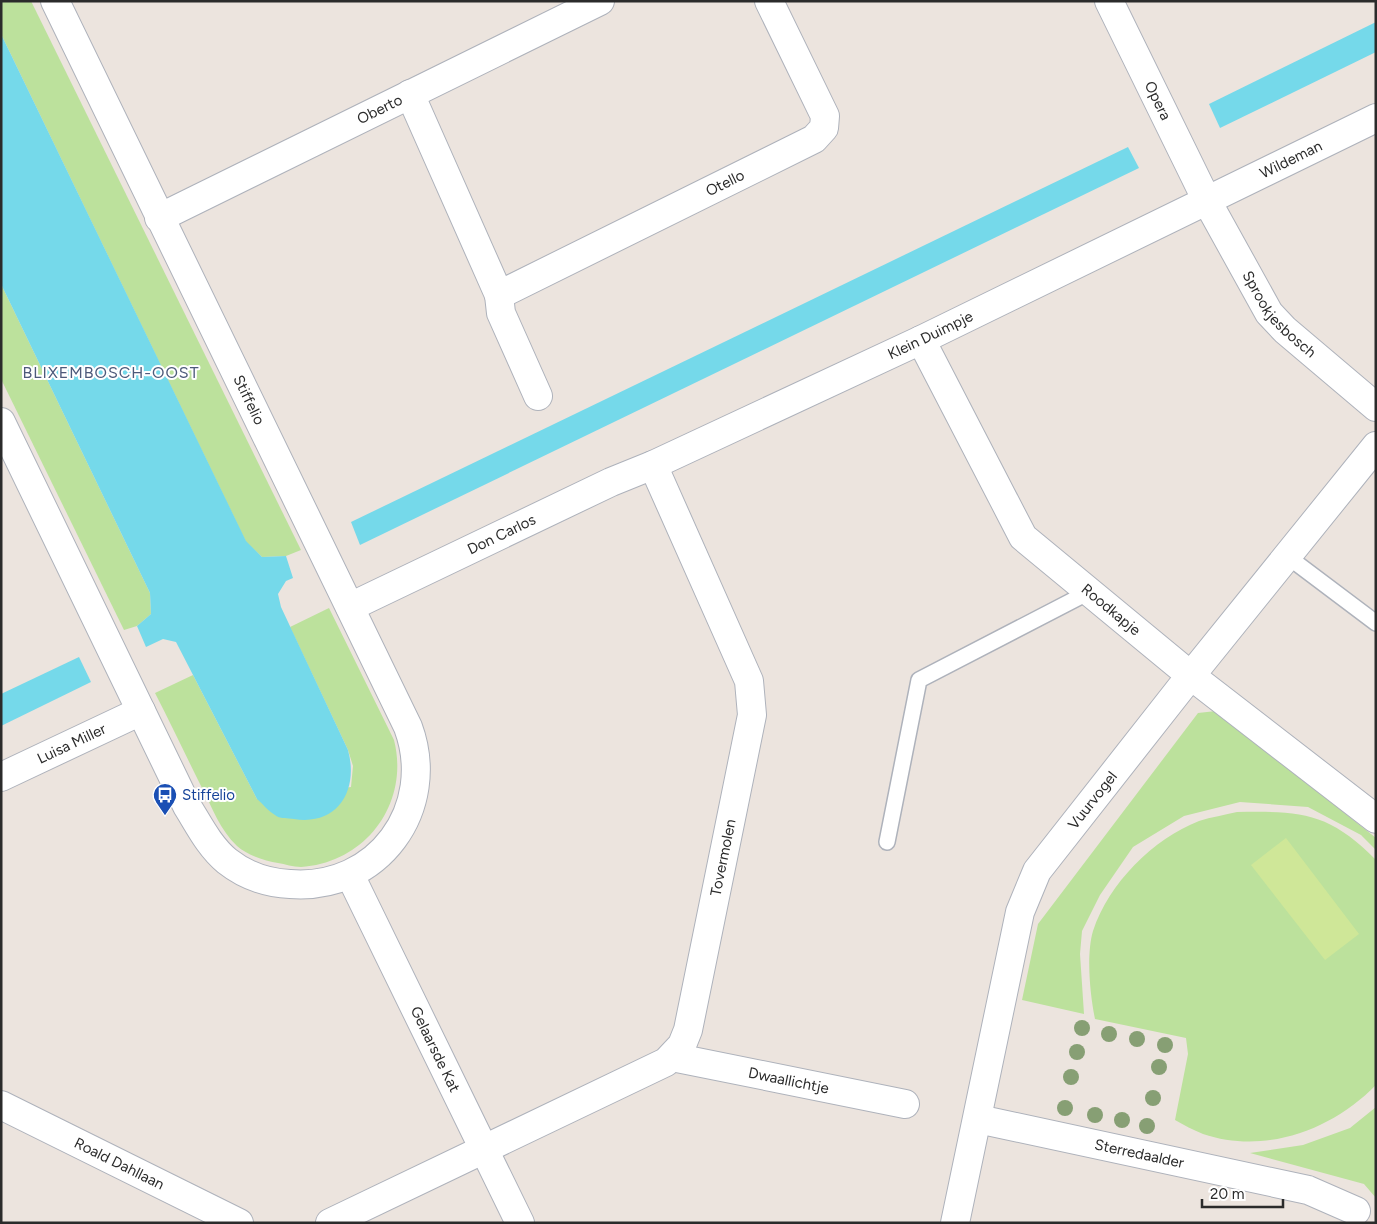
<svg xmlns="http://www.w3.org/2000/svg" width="1377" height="1224" viewBox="0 0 1377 1224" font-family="Figtree,sans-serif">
<rect width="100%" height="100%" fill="#ece4de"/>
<!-- green -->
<g fill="#bce19c">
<path d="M1,1h30l270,549 -15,6 -24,1 -16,-15 -245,-508z"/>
<path d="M1,284l149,309 1,21 -14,12 -13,4 -123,-251z"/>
<path d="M329,608l65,132c16,63 -28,123 -93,127 -8,0 -16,-3 -23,-4 -13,-2 -31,-8 -41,-17 -17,-16 -25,-39 -35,-58 -16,-32 -31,-64 -47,-95l38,-18 64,124 94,-12 2,-21 -5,-16 -58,-123z"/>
<path d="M1216,711l160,127v12l-15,-15 -53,-28 -68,-5 -56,14 -51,31 -33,48 -18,36 -2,23 4,60 -62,-14 16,-76 160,-211z"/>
<path d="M1237,812c64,-1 92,0 139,48v225c-44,45 -111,70 -173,49 -10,-4 -19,-9 -28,-14l13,-66 -2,-16 -91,-19c-5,-24 -9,-64 -2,-88 16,-48 60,-92 106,-110 12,-4 26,-6 38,-9z"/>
<path d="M1376,1107v91l-12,-14 -114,-31 53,-8 47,-17z"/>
</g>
<!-- pitch -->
<path fill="#cfe798" d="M1286,838l73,96 -34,26 -74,-95z"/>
<!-- water -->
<g fill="#75d9ea">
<path d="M1376,22v30l-156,76 -11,-24z"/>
<path d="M1,34l245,507 16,16 24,-1 7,22 -7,3 -8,13 3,13 67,143c11,40 -10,76 -54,69 -6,-1 -15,0 -19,-4 -7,-4 -12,-11 -18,-16l-81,-157 -13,-3 -17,8 -9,-21 14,-12 -1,-21 -149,-309z"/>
<path d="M1128,147l11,21 -779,377 -9,-23z"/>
<path d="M79,657l12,25 -90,44v-32z"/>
</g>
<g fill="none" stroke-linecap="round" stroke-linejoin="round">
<!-- service casing -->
<g stroke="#aeb2bb" stroke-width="18">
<g id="service">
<path d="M1287,556l89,67"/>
<path d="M887,842l32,-162 170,-88"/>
</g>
</g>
<!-- minor casing -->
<g stroke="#aeb2bb" stroke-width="30">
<g id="minor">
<path id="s1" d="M410,94l89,201 315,-156 10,-11 1,-12 -56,-115"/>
<path id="s2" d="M159,218l441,-217"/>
<path d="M499,295l2,18 37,83"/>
<path id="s3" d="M921,340l102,197 167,138 186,144"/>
<path d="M1,422l186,384c12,19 22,40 40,55 19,15 40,22 63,23 88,7 148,-76 118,-157l-353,-726"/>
<path id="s4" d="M350,607l261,-125 42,-17 268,-125 455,-222"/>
<path id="s5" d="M1,777l140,-66"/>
<path id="s6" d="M350,875l170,348"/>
<path id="s7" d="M672,1057l233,47"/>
<path id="s8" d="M1,1105l238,118"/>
<path id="s9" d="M978,1119l330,71 48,21"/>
<path id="s10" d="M330,1223l336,-161 16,-17 6,-15 64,-315 -3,-34 -96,-216"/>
<path id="s11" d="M955,1223l65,-311 17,-41 143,-182 196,-243"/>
</g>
</g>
<!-- tertiary casing -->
<g stroke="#aeb2bb" stroke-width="30">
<g id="tertiary">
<path id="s12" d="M1109,1l98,200 62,112 16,17 91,77"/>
</g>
</g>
<!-- service -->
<use href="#service" stroke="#fff" stroke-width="15"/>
<!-- minor -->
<use href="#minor" stroke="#fff" stroke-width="28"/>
<!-- tertiary -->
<use href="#tertiary" stroke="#fff" stroke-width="28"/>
</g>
<!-- trees -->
<g fill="#879f74">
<circle cx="1082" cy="1028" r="8"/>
<circle cx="1109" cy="1034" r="8"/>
<circle cx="1137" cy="1039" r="8"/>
<circle cx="1165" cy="1045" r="8"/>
<circle cx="1077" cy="1052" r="8"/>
<circle cx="1159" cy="1067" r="8"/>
<circle cx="1071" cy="1077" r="8"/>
<circle cx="1153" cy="1098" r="8"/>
<circle cx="1065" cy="1108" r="8"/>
<circle cx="1095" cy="1115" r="8"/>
<circle cx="1122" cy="1120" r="8"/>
<circle cx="1147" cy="1126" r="8"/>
</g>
<!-- icons -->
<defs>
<g id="bus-pin" transform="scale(1.25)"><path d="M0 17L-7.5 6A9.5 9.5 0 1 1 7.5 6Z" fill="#1a4fb4" stroke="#fff"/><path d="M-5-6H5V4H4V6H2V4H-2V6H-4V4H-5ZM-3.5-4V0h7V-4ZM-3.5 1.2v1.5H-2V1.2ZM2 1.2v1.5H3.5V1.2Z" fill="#fff"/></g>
</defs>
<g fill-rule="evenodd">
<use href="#bus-pin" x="165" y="795"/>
</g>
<g text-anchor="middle" stroke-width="4" stroke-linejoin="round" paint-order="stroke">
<!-- street labels -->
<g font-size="15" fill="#2b2b2b" stroke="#fff">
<text dy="5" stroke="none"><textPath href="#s12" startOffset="111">Opera</textPath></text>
<text dy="5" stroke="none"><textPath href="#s2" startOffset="246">Oberto</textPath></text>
<text dy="5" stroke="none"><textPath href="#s4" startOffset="1042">Wildeman</textPath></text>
<text dy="5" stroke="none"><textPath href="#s1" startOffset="472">Otello</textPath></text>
<text dy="5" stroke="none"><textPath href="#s12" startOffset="358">Sprookjesbosch</textPath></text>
<text dy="5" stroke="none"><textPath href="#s4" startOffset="641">Klein Duimpje</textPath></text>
<text transform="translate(249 400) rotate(64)" y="5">Stiffelio</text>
<text dy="5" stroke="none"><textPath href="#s4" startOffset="168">Don Carlos</textPath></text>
<text dy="5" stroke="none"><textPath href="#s3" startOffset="336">Roodkapje</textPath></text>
<text dy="5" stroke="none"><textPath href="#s5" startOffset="78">Luisa Miller</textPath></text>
<text dy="5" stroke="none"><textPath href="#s11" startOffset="452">Vuurvogel</textPath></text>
<text dy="5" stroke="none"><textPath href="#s10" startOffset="588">Tovermolen</textPath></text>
<text dy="5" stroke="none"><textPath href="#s6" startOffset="194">Gelaarsde Kat</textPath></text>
<text dy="5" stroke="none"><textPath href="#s7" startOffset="119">Dwaallichtje</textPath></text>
<text dy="5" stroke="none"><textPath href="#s9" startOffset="165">Sterredaalder</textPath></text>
<text dy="5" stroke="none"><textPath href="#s8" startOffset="132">Roald Dahllaan</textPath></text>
</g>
<!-- transit labels -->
<g font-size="15" fill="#164399" stroke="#fff" text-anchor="start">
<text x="182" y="800">Stiffelio</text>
</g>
<!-- neighbourhood labels -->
<g font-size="16" letter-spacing="1" fill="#4d5a7a" stroke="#fff">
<text x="111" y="378">BLIXEMBOSCH-OOST</text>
</g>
</g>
<!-- border -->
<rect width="1377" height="1224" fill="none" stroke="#2b2b2b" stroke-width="5"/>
<!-- scale -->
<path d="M1202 1199v8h81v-8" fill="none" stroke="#2b2b2b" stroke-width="2.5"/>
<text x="1210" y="1199" font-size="15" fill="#2b2b2b" stroke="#ffffff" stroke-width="4" paint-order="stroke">20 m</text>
</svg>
